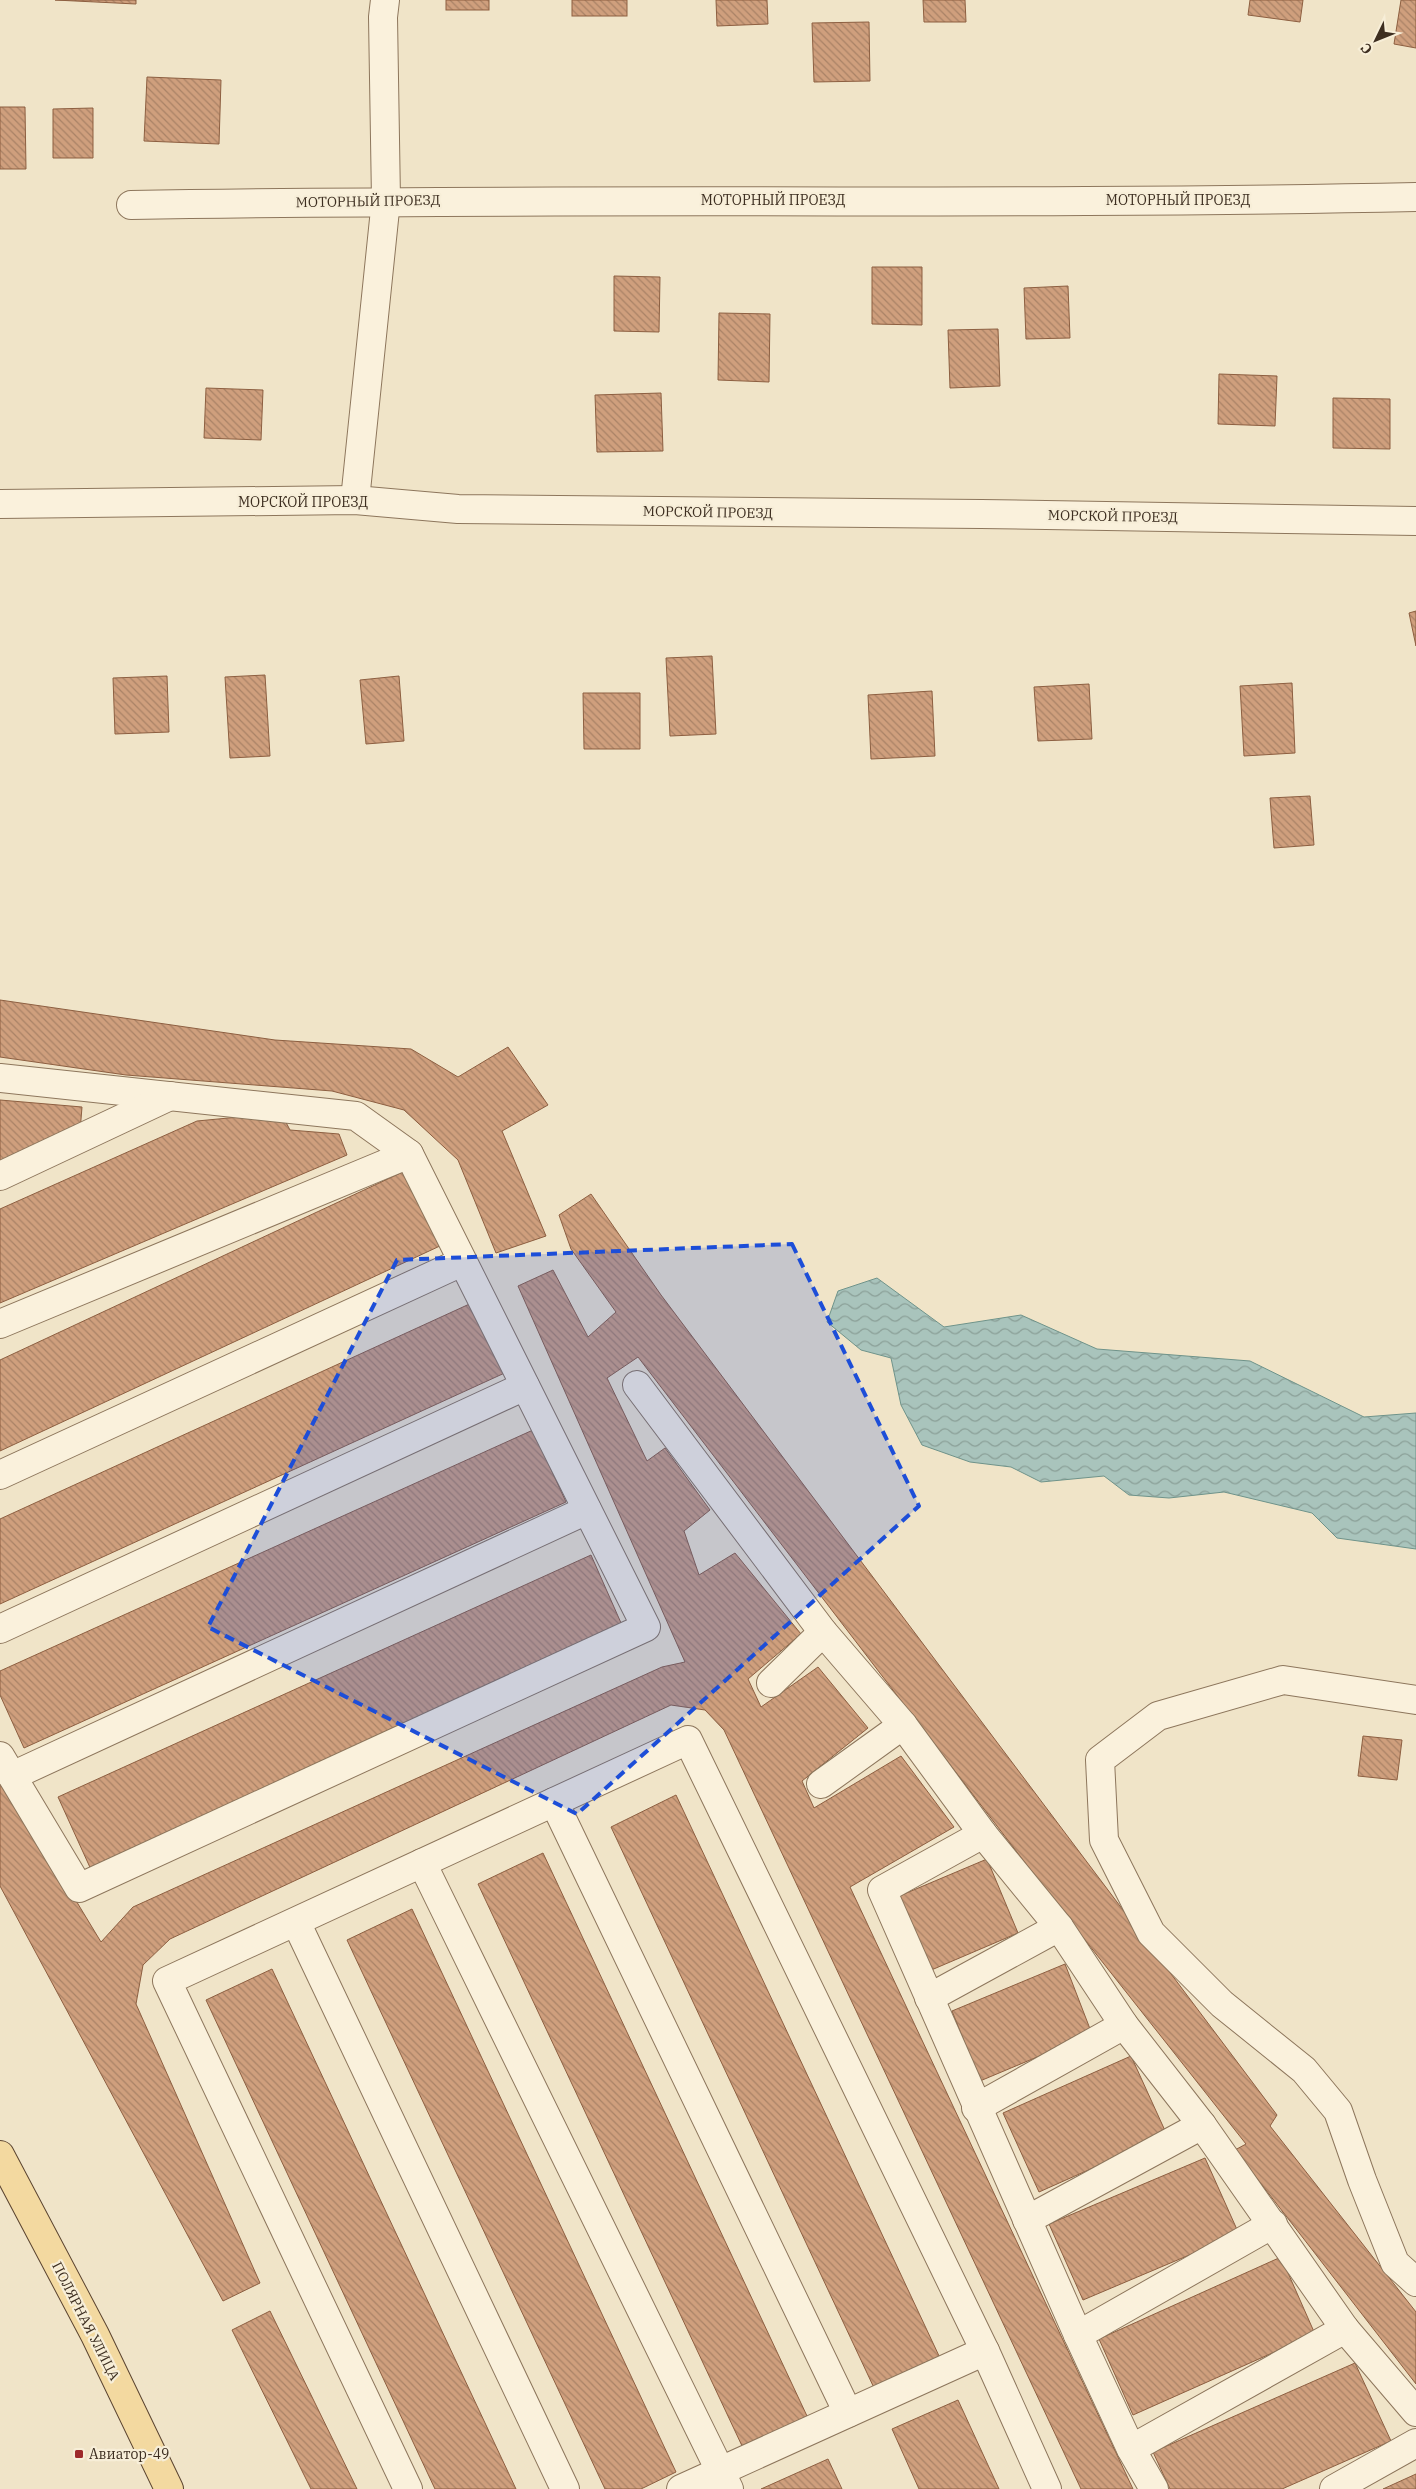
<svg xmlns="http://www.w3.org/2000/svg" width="1416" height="2489" viewBox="0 0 1416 2489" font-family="'IBM Plex Serif',serif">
<defs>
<pattern id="water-waves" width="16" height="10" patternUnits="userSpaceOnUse" patternTransform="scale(1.25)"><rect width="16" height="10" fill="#a9c4bc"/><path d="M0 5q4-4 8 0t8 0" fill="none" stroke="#8ba098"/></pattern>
<pattern id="building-back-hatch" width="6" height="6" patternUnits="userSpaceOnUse" patternTransform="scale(1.25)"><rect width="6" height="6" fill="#cf9f7d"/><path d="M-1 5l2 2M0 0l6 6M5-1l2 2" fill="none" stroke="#a98266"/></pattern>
</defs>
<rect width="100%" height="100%" fill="#f0e4c8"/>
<!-- water -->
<path fill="url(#water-waves)" stroke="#6f938a" d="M877,1278l67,49 77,-12 76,34 153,12 114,56 52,-4v136l-79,-11 -25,-25 -88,-21 -55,6 -40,-3 -25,-19 -63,6 -30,-15 -41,-5 -48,-17 -21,-40 -10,-47 -30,-8 -34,-28 11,-31z"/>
<!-- building -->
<g fill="url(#building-back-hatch)" stroke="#8d5f41">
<path d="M55,0h81v4z"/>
<rect x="446" y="0" width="43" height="10"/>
<rect x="572" y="0" width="55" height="16"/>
<path d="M716,0h51l1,24 -51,2z"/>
<path d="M923,0h42l1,22h-42z"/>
<path d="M1250,0h53l-3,22 -52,-7z"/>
<path d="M1401,0h15v48l-22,-4z"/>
<path d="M869,22l1,59 -56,1 -2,-59z"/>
<path d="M147,77l74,3 -2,64 -75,-3z"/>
<path d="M0,107h25l1,62h-26z"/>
<path d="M93,108v50h-40v-49z"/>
<path d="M872,267h50v58l-50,-1z"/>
<path d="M614,276l46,1 -1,55 -45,-1z"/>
<path d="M1068,286l2,52 -44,1 -2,-51z"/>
<path d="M719,313l51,1 -1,68 -51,-2z"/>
<path d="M998,329l2,57 -50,2 -2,-58z"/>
<path d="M1219,374l58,2 -2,50 -57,-2z"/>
<path d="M206,388l57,2 -2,50 -57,-2z"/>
<path d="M661,393l2,58 -66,1 -2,-57z"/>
<path d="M1333,398l57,1v50l-57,-1z"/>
<path d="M1416,611v35l-7,-33z"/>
<path d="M712,656l4,78 -46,2 -4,-78z"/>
<path d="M265,675l5,81 -40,2 -5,-81z"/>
<path d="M167,676l2,56 -54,2 -2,-56z"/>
<path d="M399,676l5,65 -38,3 -6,-64z"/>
<path d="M1292,683l3,70 -51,3 -4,-70z"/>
<path d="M1089,684l3,55 -54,2 -4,-54z"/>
<path d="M932,691l3,65 -64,3 -3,-64z"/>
<path d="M583,693h57v56h-56z"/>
<path d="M1310,796l4,49 -40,3 -4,-50z"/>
<path d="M0,1000l275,40 136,9 47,28 50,-30 40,58 -46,26 44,105 -50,17 -38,-93 -54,-50 -72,-19 -206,-16 -126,-18z"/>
<path d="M0,1100l82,7 -3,37 -79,32z"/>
<path d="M281,1113l9,17 49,4 8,21 -347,148v-94l197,-88z"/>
<path d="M407,1170l35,75 -442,206v-91z"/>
<path d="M591,1194l70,101 616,820 -7,11 146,186v72l-181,-234 11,-6 -187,-237 -421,-550 -31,21 40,83 18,-13 45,62 -26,21 15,44 36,-22 66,81 -53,45 13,28 57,-40 50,61 -66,53 12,27 87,-52 53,71 -104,60 283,602h-52l-357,-759 -19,-20 -34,-5 -501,234 -27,26 -7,39 124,279 -37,18 -223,-415v-111l101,167 32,-35 529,-240 23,-5 -167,-376 35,-16 35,67 28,-25 -45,-63 -12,-34z"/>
<path d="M476,1301l33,70 -509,233v-85z"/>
<path d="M533,1430l33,72 -542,246 -24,-53v-24z"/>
<path d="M591,1555l34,77 -532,242 -35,-77z"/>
<path d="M1363,1736l39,4 -5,40 -39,-4z"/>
<path d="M676,1795l264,563 -65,32 -264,-563z"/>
<path d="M543,1853l264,563 -64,32 -265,-564z"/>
<path d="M987,1859l31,74 -89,38 -32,-74z"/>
<path d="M412,1909l264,563 -35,17h-36l-258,-549z"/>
<path d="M1065,1964l27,70 -112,47 -28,-70z"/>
<path d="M272,1969l244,520h-81l-229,-489z"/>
<path d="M1131,2056l36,79 -128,57 -36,-79z"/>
<path d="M1205,2158l34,76 -156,66 -34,-76z"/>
<path d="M1281,2257l34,77 -182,81 -34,-76z"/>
<path d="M270,2311l87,178h-46l-79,-159z"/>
<path d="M1355,2363l36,78 -109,48h-112l-17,-37z"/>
<path d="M958,2400l41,89h-80l-27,-60z"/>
<path d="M828,2459l14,30h-81z"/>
<path d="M1416,2474v15h-33z"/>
</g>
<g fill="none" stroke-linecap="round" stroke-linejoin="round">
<!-- minor casing -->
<g stroke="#8d765c" stroke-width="30">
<g id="minor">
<path d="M131,205c428,-8 857,1 1285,-8"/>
<path d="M355,500l31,-300 -3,-183 2,-17"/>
<path d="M0,504l355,-4 103,9 523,5 435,7"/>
<path d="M0,1078l356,38 53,38 237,473 -567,261 -79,-132"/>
<path d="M0,1176l170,-80"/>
<path d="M0,1324l409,-170"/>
<path d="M637,1385l186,247 80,93 80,109 76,93 65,98 78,100 143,204 71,83"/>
<path d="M0,1475l462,-213"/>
<path d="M0,1629l525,-243"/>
<path d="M771,1683l52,-51"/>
<path d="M1416,1700l-133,-20 -125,36 -58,44 4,80 47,93 71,71 82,66 34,41 24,69 33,83 21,19"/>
<path d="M12,1776l575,-266"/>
<path d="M821,1784l82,-59"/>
<path d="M554,1802l294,611"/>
<path d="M983,1834l-101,56 196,445 53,114 23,40"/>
<path d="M422,1863l307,626"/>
<path d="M296,1922l269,567"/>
<path d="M929,1998l130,-71"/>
<path d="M976,2108l148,-83"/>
<path d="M1027,2220l175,-95"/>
<path d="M1078,2335l195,-111"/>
<path d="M1131,2449l214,-120"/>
<path d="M408,2489l-241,-508 521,-241 297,611 62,138"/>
<path d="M681,2489l304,-138"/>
<path d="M1334,2489l82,-46"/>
</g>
</g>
<!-- major casing -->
<g stroke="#5b4430" stroke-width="30">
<path id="major" d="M0,2155l95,180 74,154"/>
</g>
<!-- minor -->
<use href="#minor" stroke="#faf1dc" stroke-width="28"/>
<!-- major -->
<use href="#major" stroke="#f3d9a0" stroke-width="28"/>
</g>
<!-- marked area -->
<path fill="#1d4ed8" fill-opacity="0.2" stroke="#1d4ed8" stroke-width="4" stroke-dasharray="10 6" stroke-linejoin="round" d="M792,1244l127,262 -342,308 -369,-187 189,-367z"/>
<!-- markers -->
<rect fill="#9e2a2b" stroke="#f7eed8" stroke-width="2" x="74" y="2449" width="10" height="10" rx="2.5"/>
<g text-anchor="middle" stroke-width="4.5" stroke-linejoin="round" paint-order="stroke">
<!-- street labels -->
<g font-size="14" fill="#3d2e20" stroke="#f7eed8">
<text x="773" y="205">МОТОРНЫЙ ПРОЕЗД</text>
<text x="1178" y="205">МОТОРНЫЙ ПРОЕЗД</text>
<text transform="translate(368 201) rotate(-1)" y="5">МОТОРНЫЙ ПРОЕЗД</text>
<text x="303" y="507">МОРСКОЙ ПРОЕЗД</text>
<text transform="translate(708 512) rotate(1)" y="5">МОРСКОЙ ПРОЕЗД</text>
<text transform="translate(1113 516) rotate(1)" y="5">МОРСКОЙ ПРОЕЗД</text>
<text transform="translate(86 2321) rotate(63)" y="5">ПОЛЯРНАЯ УЛИЦА</text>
</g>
<!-- poi labels -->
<g font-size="14" fill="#3d2e20" stroke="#f7eed8" text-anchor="start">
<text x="89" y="2459">Авиатор-49</text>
</g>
</g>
<!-- north arrow -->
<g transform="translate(1376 40) rotate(227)" stroke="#f7eed8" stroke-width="4" paint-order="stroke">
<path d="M0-4L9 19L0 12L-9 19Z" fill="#3d2e20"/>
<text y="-8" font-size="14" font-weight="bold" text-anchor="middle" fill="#3d2e20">С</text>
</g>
</svg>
